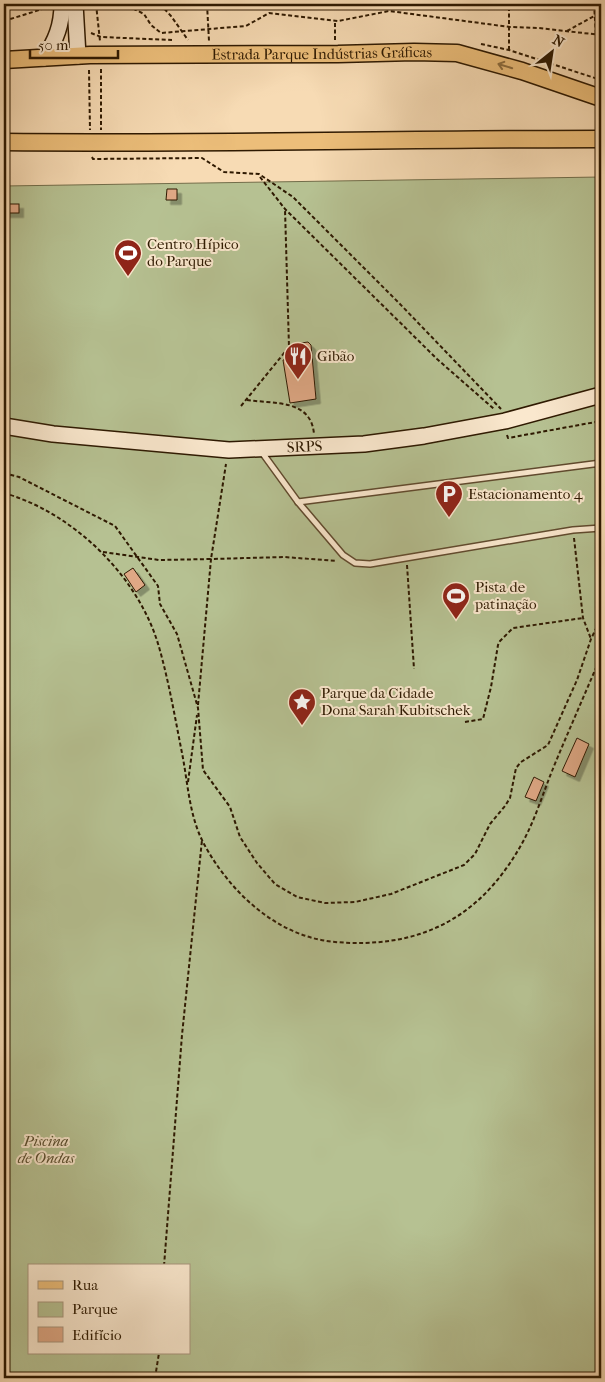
<svg xmlns="http://www.w3.org/2000/svg" width="605" height="1382" viewBox="0 0 605 1382" font-family="'IM FELL French Canon',serif">
<defs>
<filter id="shadow"><feDropShadow dx="4.5" dy="4.5" stdDeviation="0" flood-color="#0004"/></filter>
</defs>
<rect width="100%" height="100%" fill="#f7dbb4"/>
<filter id="stains"><feTurbulence type="fractalNoise" baseFrequency=".004" numOctaves="4"/><feColorMatrix values="0 0 0 0 .2 0 0 0 0 .09 0 0 0 0 .02 0 0 0 .5 -.17"/></filter>
<radialGradient id="worn" r=".72"><stop offset=".6" stop-color="#630" stop-opacity="0"/><stop offset="1" stop-color="#630" stop-opacity=".3"/></radialGradient>
<!-- green -->
<path fill="#b6c192" stroke="#726d4a" fill-rule="evenodd" d="M601,177v1201h-597v-1192zM29,1266h160v87h-160z"/>
<!-- building -->
<g fill="#dfa885" stroke="#2e1901" filter="url(#shadow)">
<path d="M167,189h10v11h-11z"/>
<rect x="4" y="204" width="15" height="9"/>
<path d="M308,342l3,3 5,54 -26,4 -7,-43 5,-1v-4h2l-1,-8 6,-1 -1,-2z"/>
<path d="M133,568l12,17 -9,7 -12,-18z"/>
<path d="M577,738l12,6 -14,33 -13,-6z"/>
<path d="M534,777l10,5 -8,19 -11,-4z"/>
</g>
<g fill="none" stroke-linecap="round" stroke-linejoin="round">
<!-- service casing -->
<g stroke="#604a2e" stroke-width="8">
<g id="service">
<path d="M261,451l37,51 45,53 12,8 15,1 203,-34 28,-2"/>
<path d="M298,502l303,-39"/>
</g>
</g>
<!-- secondary casing -->
<g stroke="#2e1901" stroke-width="18">
<g id="secondary">
<path d="M75,4l3,52"/>
<path d="M44,58c12,-17 18,-33 18,-54"/>
<path id="s1" d="M4,426l49,8 176,16 135,-6 60,-8 81,-15 96,-26"/>
</g>
</g>
<!-- primary casing -->
<g stroke="#2e1901" stroke-width="19">
<g id="primary">
<path id="s2" d="M4,60l86,-5 248,-1 76,-2 43,1 65,18 79,27"/>
<path d="M4,142c199,2 398,-3 597,-3"/>
</g>
</g>
<!-- path -->
<g stroke="#2e1901" stroke-width="2" stroke-dasharray="4 2.5" stroke-linecap="butt">
<path d="M96,4l4,37"/>
<path d="M160,4l11,12 17,24"/>
<path d="M207,4l2,37"/>
<path d="M594,4l2,31"/>
<path d="M88,5l42,2 14,7 7,11 10,8 85,-7 23,-13 69,8 51,-10 121,16 29,1 62,7"/>
<path d="M4,21l45,-14"/>
<path d="M567,31l29,-16"/>
<path d="M91,33l10,4 71,3"/>
<path d="M335,40v-20"/>
<path d="M481,44l28,6 92,30"/>
<path d="M509,50v-46"/>
<path d="M101,69v61"/>
<path d="M89,70l1,60"/>
<path d="M92,157l1,2 109,-1 22,14 35,2 34,23 106,106 102,106"/>
<path d="M260,177l25,32 152,150 57,50"/>
<path d="M247,400c27,4 64,-1 67,34"/>
<path d="M241,406l48,-59 -4,-138"/>
<path d="M507,435l1,3 93,-17"/>
<path d="M4,473l15,4 96,49 43,60 2,18 17,30 21,74 5,62 27,37 10,30 17,26 18,21 22,13 28,6 30,-1 36,-8 73,-29 11,-11 15,-30 15,-18 5,-8 6,-30 5,-6 27,-17 29,-65 14,-41 10,-21"/>
<path d="M4,493c70,20 135,84 155,154 10,35 16,71 23,106 6,30 7,63 22,91 26,48 73,93 131,98 83,7 143,-22 185,-95 14,-24 22,-51 32,-76 16,-39 33,-77 49,-115"/>
<path d="M574,538l9,80 8,21"/>
<path d="M103,552l56,8 52,-1 15,-95"/>
<path d="M407,565l7,104"/>
<path d="M198,705l13,-146 73,-2 53,4"/>
<path d="M465,722l18,-3 8,-32 7,-42 2,-4 13,-13 70,-10"/>
<path d="M188,782l9,-67"/>
<path d="M164,1266l18,-231 20,-195"/>
<path d="M4,1374l22,4"/>
<path d="M155,1378l4,-25"/>
</g>
<!-- service -->
<use href="#service" stroke="#fae8ce" stroke-width="5"/>
<!-- secondary -->
<use href="#secondary" stroke="#fae8ce" stroke-width="15"/>
<!-- primary -->
<use href="#primary" stroke="#ecbe7a" stroke-width="16"/>
</g>
<!-- one-way arrows -->
<defs><path id="oneway-shaft" d="M-6 0H5M1.5-3L5.5 0L1.5 3" fill="none" stroke-width="1.6" stroke-linecap="round" stroke-linejoin="round" transform="scale(1.25)"/></defs>
<use stroke="#8d6c3e" href="#oneway-shaft" transform="translate(505 66) rotate(-163)"/>
<!-- icons -->
<defs>
<g id="stadium-pin" transform="scale(1.4375)"><path d="M0 17L-7.5 6A9.5 9.5 0 1 1 7.5 6Z" fill="#8f2418" stroke="#fae8ce"/><path d="M0-5a6.5 5 0 1 0 0 10a6.5 5 0 1 0 0-10ZM-3.5-1.8h7v3.6h-7Z" fill="#fff"/></g>
<g id="restaurant-pin" transform="scale(1.4375)"><path d="M0 17L-7.5 6A9.5 9.5 0 1 1 7.5 6Z" fill="#8f2418" stroke="#fae8ce"/><path d="M-5-6h1v4h1v-4h1v4h1v-4h1v5L-1.5 .5V6h-2V.5L-5-1ZM5-6V6H3V1.5H1.5Q1.5-4 5-6Z" fill="#fff"/></g>
<g id="parking-pin" transform="scale(1.4375)"><path d="M0 17L-7.5 6A9.5 9.5 0 1 1 7.5 6Z" fill="#8f2418" stroke="#fae8ce"/><path d="M-3.5-5.5H1a3.5 3.5 0 0 1 0 7H-1V5.5H-3.5ZM-1-3.4V-.6H.8a1.4 1.4 0 0 0 0-2.8Z" fill="#fff"/></g>
<g id="sight-pin" transform="scale(1.4375)"><path d="M0 17L-7.5 6A9.5 9.5 0 1 1 7.5 6Z" fill="#8f2418" stroke="#fae8ce"/><path d="M0-6L1.8-2.2L6-1.7L2.9 1.2L3.7 5.4L0 3.3L-3.7 5.4L-2.9 1.2L-6-1.7L-1.8-2.2Z" fill="#fff"/></g>
</defs>
<g fill-rule="evenodd">
<use href="#stadium-pin" x="128" y="253"/>
<use href="#restaurant-pin" x="298" y="356"/>
<use href="#parking-pin" x="449" y="494"/>
<use href="#stadium-pin" x="456" y="596"/>
<use href="#sight-pin" x="302" y="702"/>
</g>
<g text-anchor="middle" stroke-width="4" stroke-linejoin="round" paint-order="stroke">
<!-- street labels -->
<g font-size="15" fill="#2e1901" stroke="#fae8ce">
<text dy="5" stroke="none"><textPath href="#s2" startOffset="318">Estrada Parque Indústrias Gráficas</textPath></text>
<text dy="5" stroke="none"><textPath href="#s1" startOffset="302">SRPS</textPath></text>
</g>
<!-- poi labels -->
<g font-size="15" fill="#2e1901" stroke="#fae8ce" text-anchor="start">
<text x="147" y="249">Centro Hípico<tspan x="147" dy="17">do Parque</tspan></text>
<text x="317" y="361">Gibão</text>
<text x="468" y="499">Estacionamento 4</text>
<text x="475" y="592">Pista de<tspan x="475" dy="17">patinação</tspan></text>
<text x="321" y="698">Parque da Cidade<tspan x="321" dy="17">Dona Sarah Kubitschek</tspan></text>
</g>
<!-- park labels -->
<g font-size="15" font-style="italic" fill="#574b2c" stroke="#fae8ce">
<text x="46" y="1146">Piscina<tspan x="46" dy="17">de Ondas</tspan></text>
</g>
</g>
<!-- margin -->
<rect width="605" height="1382" fill="none" stroke="#f7dbb4" stroke-width="20"/>
<rect x="5" y="5" width="595" height="1372" fill="none" stroke="#2e1901" stroke-width="2.5"/>
<rect x="10" y="10" width="585" height="1362" fill="none" stroke="#2e1901"/>
<!-- legend -->
<rect x="28" y="1264" width="162" height="90" fill="#fae8ce" stroke="#a8957c"/>
<rect x="38" y="1281" width="25" height="8" fill="#ecbe7a" stroke="#a8957c"/>
<text x="72" y="1290" font-size="15" fill="#2e1901">Rua</text>
<rect x="38" y="1302" width="25" height="15" fill="#b6c192" stroke="#a8957c"/>
<text x="72" y="1314" font-size="15" fill="#2e1901">Parque</text>
<rect x="38" y="1327" width="25" height="15" fill="#dfa885" stroke="#a8957c"/>
<text x="72" y="1340" font-size="15" fill="#2e1901">Edifício</text>
<!-- north arrow -->
<g transform="translate(552 52) rotate(30)" stroke="#fae8ce" stroke-width="4" paint-order="stroke">
<path d="M0-4L9 19L0 12L-9 19Z" fill="#2e1901"/>
<text y="-8" font-size="14" font-weight="bold" text-anchor="middle" fill="#2e1901">N</text>
</g>
<!-- scale -->
<path d="M30 50v8h88v-8" fill="none" stroke="#2e1901" stroke-width="2.5"/>
<text x="38" y="50" font-size="15" fill="#2e1901" stroke="#fae8ce" stroke-width="4" paint-order="stroke">50 m</text>
<rect width="100%" height="100%" filter="url(#stains)"/>
<rect width="100%" height="100%" fill="url(#worn)"/>
</svg>
